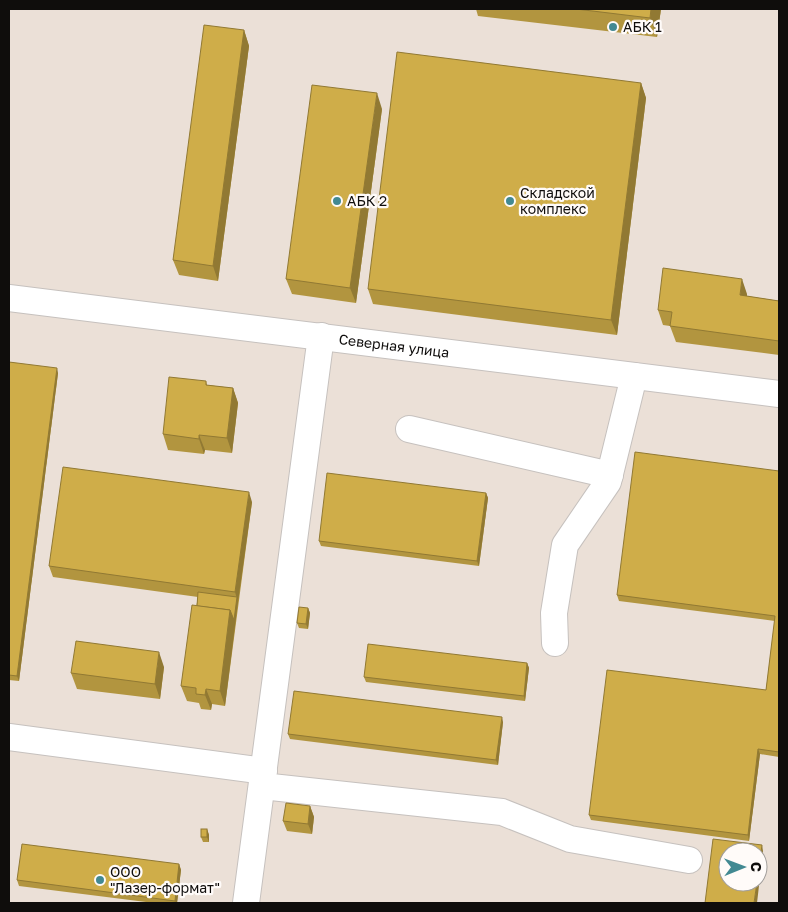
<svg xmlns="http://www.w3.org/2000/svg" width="788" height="912" viewBox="0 0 788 912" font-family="'Golos Text',sans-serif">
<rect width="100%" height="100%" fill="#f2eeea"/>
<!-- built -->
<path fill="#ebe0d7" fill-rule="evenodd" d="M9,9h770v894h-770zM728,852h30v30h-30z"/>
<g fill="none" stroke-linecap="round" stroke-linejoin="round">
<!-- minor casing -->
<g stroke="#c6c1be" stroke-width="28">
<g id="minor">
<path id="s1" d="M9,298l770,96"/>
<path d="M409,429l201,46"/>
<path d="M555,643l-1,-30 11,-68 43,-63 26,-106"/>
<path d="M9,737l255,34"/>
<path d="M262,786l240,26 68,27 119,21"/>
<path d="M246,903l75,-567"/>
</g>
</g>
<!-- minor -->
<use href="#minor" stroke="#fff" stroke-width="26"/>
</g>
<!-- wall -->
<g fill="#b2953f">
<path d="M476,9h185l-4,28 -179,-21z"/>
<path d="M244,30l5,16 -31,235 -39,-6 -6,-15z"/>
<path d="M641,83l5,15 -29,237 -244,-31 -5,-15z"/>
<path d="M382,109l-26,194 -64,-9 -6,-15z"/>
<path d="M747,294v2l32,5v54l-103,-13 -6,-16 -7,-1 -5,-15z"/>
<path d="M9,362l49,11 -39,308 -10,-1z"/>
<path d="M206,381l1,4 26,3 5,15 -6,50 -27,-3 -1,4 -36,-4 -5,-16z"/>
<path d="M779,471v286l-19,-3 -11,87 -158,-21 -2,-5 177,-125 9,-69 -156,-20 -2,-6z"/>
<path d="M486,493l2,5 -9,68 -158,-20 -2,-5z"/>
<path d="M252,502l-27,204 -13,-2 -1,6 -10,-1 -2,-6 -12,-2 -6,-15 17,-89 -145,-20 -4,-11z"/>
<path d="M308,608l2,5 -2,16 -9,-1 -2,-5z"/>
<path d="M527,663l2,5 -4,33 -159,-19 -2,-5z"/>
<path d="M164,667l-4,32 -83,-10 -6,-16z"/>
<path d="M503,722l-5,43 -208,-26 -2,-5z"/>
<path d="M310,806l4,11 -2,17 -25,-3 -4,-10z"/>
<path d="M207,829l2,6v7h-6l-2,-5z"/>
<path d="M179,864l2,6 -4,33h-23l-135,-17 -2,-6z"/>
</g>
<!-- shaded-wall -->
<g fill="#917933">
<path d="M651,9h10l-4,28 -7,-19z"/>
<path d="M244,30l5,16 -31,235 -5,-15z"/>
<path d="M641,83l5,15 -29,237 -6,-15z"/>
<path d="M377,93l5,16 -26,194 -6,-15z"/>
<path d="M742,279l5,15 -2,17 -5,-16z"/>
<path d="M57,368l1,5 -39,308 -2,-5z"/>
<path d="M233,388l5,15 -6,50 -5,-15z"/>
<path d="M199,435l6,15 -1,4 -5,-15z"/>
<path d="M249,492l3,10 -14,100 -3,-10z"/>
<path d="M486,493l2,5 -9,68 -2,-5z"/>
<path d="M237,597l1,5 -13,104 -5,-15 10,-81z"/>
<path d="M308,608l2,5 -2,16 -2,-5z"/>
<path d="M159,652l5,15 -4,32 -5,-15z"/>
<path d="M527,663l2,5 -4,33 -1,-5z"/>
<path d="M206,689l6,15 -1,6 -6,-15z"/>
<path d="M502,717l1,5 -5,43 -2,-5z"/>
<path d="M758,749l2,5 -11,87 -1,-6z"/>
<path d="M310,806l4,11 -2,17 -4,-10z"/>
<path d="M207,829l2,6v7l-2,-5z"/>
<path d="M762,845l1,6 -6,52h-3l3,-21h1v-9z"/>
<path d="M179,864l2,6 -4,33h-1l-1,-2z"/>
</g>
<!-- building -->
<g fill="#cfad49" stroke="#917933">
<path d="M576,9h75l-1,9z"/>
<path d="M204,25l40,5 -31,236 -40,-6z"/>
<path d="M397,52l244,31 -30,237 -243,-31z"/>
<path d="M312,85l65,8 -27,195 -64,-9z"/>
<path d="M663,268l79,11 -2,16 39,6v40l-109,-15 2,-14 -14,-2z"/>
<path d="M9,362l48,6 -40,308 -8,-1z"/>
<path d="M169,377l37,4v4l27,3 -6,50 -28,-3v4l-36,-5z"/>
<path d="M635,452l144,19v281l-21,-3 -10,86 -159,-20 18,-145 159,20 9,-74 -158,-21z"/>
<path d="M63,467l186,25 -14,100 -186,-26z"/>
<path d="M327,473l159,20 -9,68 -158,-20z"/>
<path d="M198,592l39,5 -3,23 -4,-10 -33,-4z"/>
<path d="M192,605l38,5 -10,81 -14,-2 -1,6 -9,-1v-6l-15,-2z"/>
<path d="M299,607l9,1 -2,16 -9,-1z"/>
<path d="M76,641l83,11 -4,32 -84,-11z"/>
<path d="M368,644l159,19 -3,33 -160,-19z"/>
<path d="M294,691l208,26 -6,43 -208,-26z"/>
<path d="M286,803l24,3 -2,18 -25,-3z"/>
<rect x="201" y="829" width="6" height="8"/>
<path d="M713,839l49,6 -4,28v-21h-30v30h29l-3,21h-49z"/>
<path d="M22,844l157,20 -4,37 -158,-21z"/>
</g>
<!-- markers -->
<g fill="#428992" stroke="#fffbf9" stroke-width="2">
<circle cx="613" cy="27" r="5"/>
<circle cx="337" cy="201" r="5"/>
<circle cx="510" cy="201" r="5"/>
<circle cx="100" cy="880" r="5"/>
</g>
<g text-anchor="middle" stroke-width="4.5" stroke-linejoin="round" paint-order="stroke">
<!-- poi labels -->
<g font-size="14" fill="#0f0d0c" stroke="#fffbf9" text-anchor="start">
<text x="623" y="32">АБК 1</text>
<text x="520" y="198">Складской<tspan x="520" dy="16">комплекс</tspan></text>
<text x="347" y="206">АБК 2</text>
<text x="110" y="877">ООО<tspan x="110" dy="16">"Лазер-формат"</tspan></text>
</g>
<!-- street labels -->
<g font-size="14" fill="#0f0d0c" stroke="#fffbf9">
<text dy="5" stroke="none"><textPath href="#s1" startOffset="388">Северная улица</textPath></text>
</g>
</g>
<!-- border -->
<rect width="788" height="912" fill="none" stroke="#0f0d0c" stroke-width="20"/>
<!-- north arrow -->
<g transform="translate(743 867) rotate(89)"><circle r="24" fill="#fffbf9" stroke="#9f9c9a"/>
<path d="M0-4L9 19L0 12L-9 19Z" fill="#428992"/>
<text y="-8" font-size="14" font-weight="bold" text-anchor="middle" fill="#0f0d0c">С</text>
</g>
</svg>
